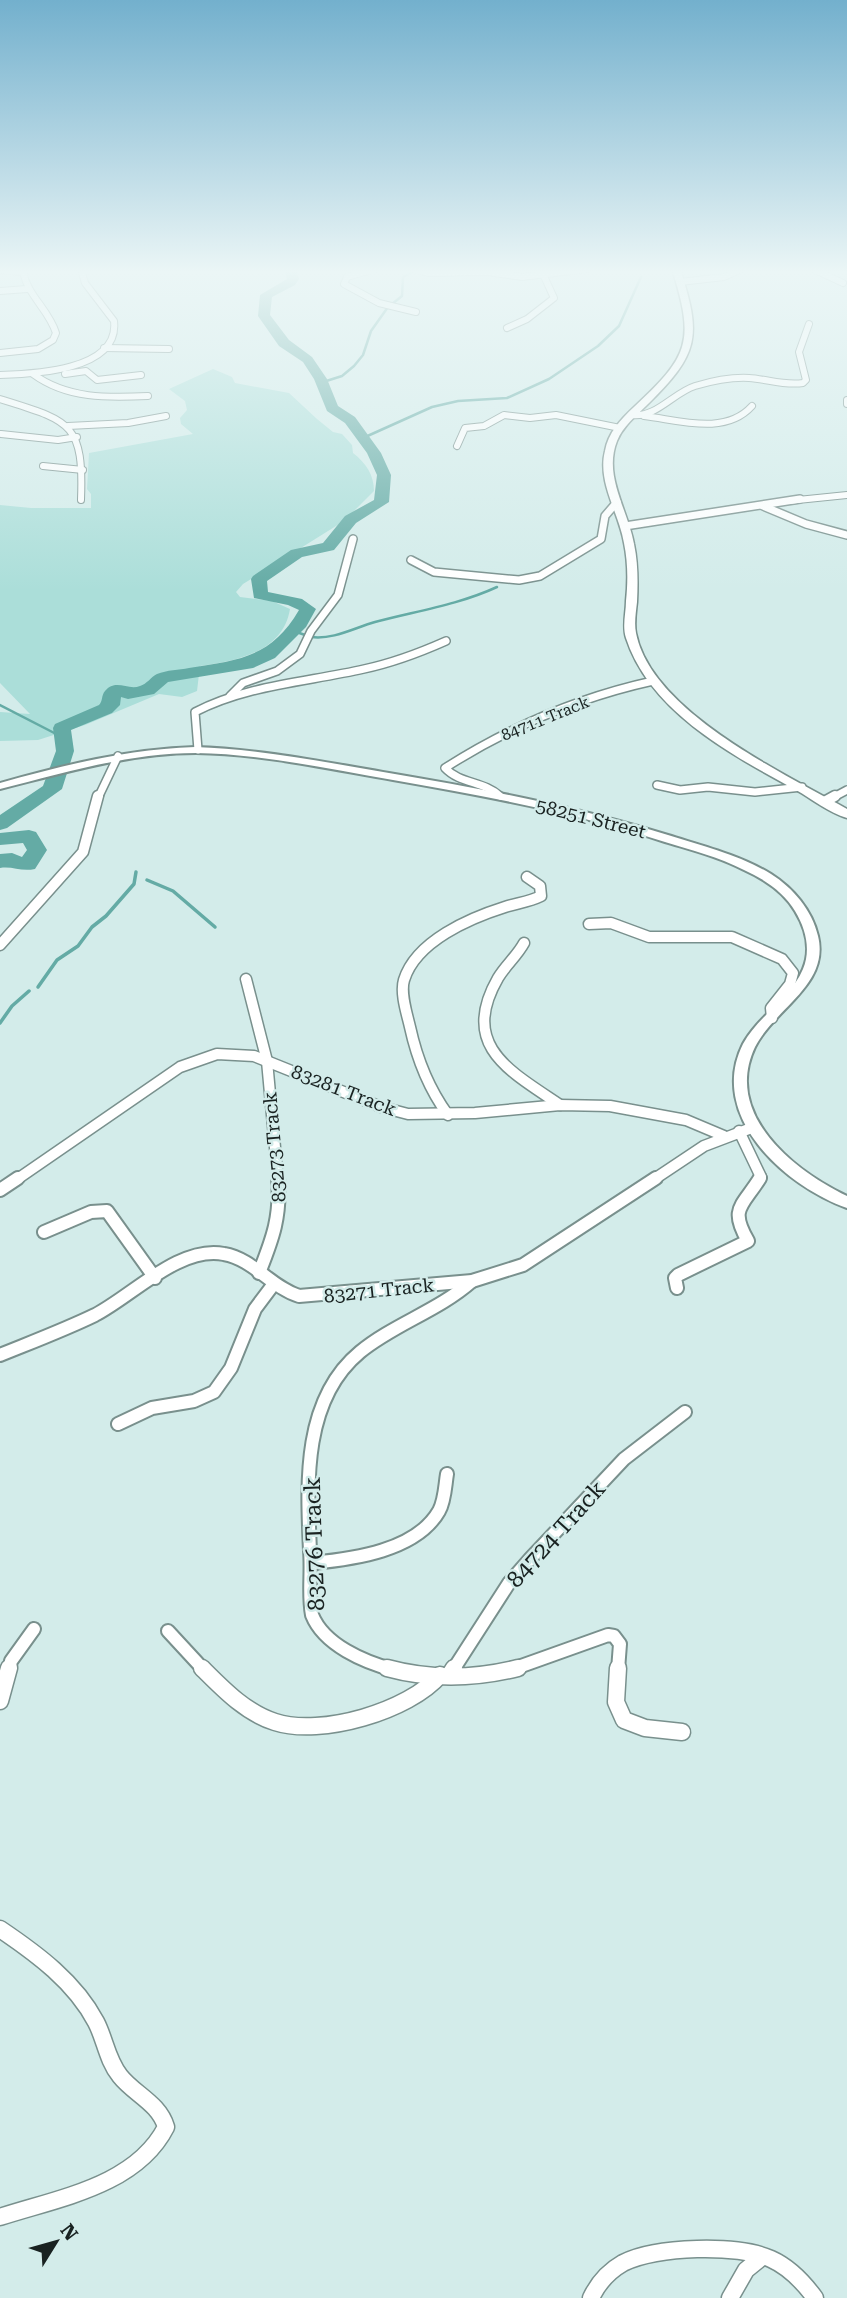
<svg xmlns="http://www.w3.org/2000/svg" width="847" height="2298" viewBox="0 0 847 2298" font-family="'Roboto Serif',serif">
<rect width="100%" height="100%" fill="#d3ecea"/>
<!-- green -->
<path fill="#abded9" d="M213,369l19,8 3,6 54,10 28,26 16,13 9,2 10,11 1,8c13,10 21,22 21,38l-30,30 -101,63 -7,8 4,5 32,4 18,8c-7,43 -53,52 -90,57l-3,25 -15,6 -23,-3 -74,31 -47,15 -38,1v-29l30,2 -30,-31v-178l31,3h60v-14l-4,-5 2,-36 104,-19 -12,-10 -1,-6 7,-8 -2,-9 -16,-12z"/>
<g fill="none" stroke-linecap="round" stroke-linejoin="round">
<!-- stream-far1 -->
<g stroke="#64aba5" stroke-width="2.5">
<path d="M392,304l10,-8 1,-19 15,-8"/>
<path d="M320,383l22,-7 12,-10 9,-11 8,-24 17,-24"/>
<path d="M363,438l69,-31 26,-6 49,-3 42,-19 49,-33 21,-20 22,-49"/>
<path d="M291,630l14,5"/>
<path d="M311,637c22,3 43,-9 64,-15 41,-11 83,-17 122,-35"/>
<path d="M0,705l64,33"/>
</g>
<!-- stream -->
<g stroke="#64aba5" stroke-width="3.5">
<path d="M147,880l26,11 42,36"/>
<path d="M38,987l19,-27 21,-14 14,-19 14,-11 28,-32 2,-12"/>
<path d="M0,1023l12,-17 17,-15"/>
</g>
<!-- river -->
<g fill="#64aba5" fill-rule="evenodd">
<path d="M284,269h12l3,10 -4,6 -23,12 -2,18 19,25 23,17 15,22 11,27 17,11 26,36 10,22 -2,27 -33,21 -22,27 -32,7 -35,24 1,11 34,7 14,10 -10,18 -31,31 -22,10 -85,14 -14,12 -26,5 -7,-2 -1,8 -8,8 -41,17 3,21 -12,38 -55,39 -7,2v-15l43,-29 13,-35 -3,-23 2,-4 44,-19c4,-4 2,-9 6,-14 11,-13 23,0 35,-5 7,-2 11,-9 17,-12 10,-4 22,-4 32,-6 49,-8 82,-10 110,-58l-11,-5 -34,-7 -3,-19 2,-3 38,-26 32,-7 22,-27 29,-16 3,-25 -10,-22 -22,-30 -18,-12 -13,-32 -11,-17 -24,-16 -21,-30 2,-21 27,-16z"/>
<path d="M29,830l7,2 11,18 -12,19c-14,3 -22,-3 -35,-1v-14l12,-1 10,4 5,-7 -4,-7 -23,2v-12z"/>
</g>
<!-- minor-far4 casing -->
<g stroke="#79908d" stroke-width="8">
<g id="minor-far4">
<path d="M375,269l-28,8 -3,7 35,19 37,9"/>
<path d="M413,269l15,4 60,-1 34,5 65,-8"/>
<path d="M813,269l30,14"/>
<path d="M0,270l23,2"/>
<path d="M680,282l44,-5 17,-8"/>
<path d="M0,291l27,-2"/>
<path d="M507,328l20,-9 27,-21 -11,-24"/>
<path d="M104,348l65,1"/>
<path d="M0,353l38,-4 15,-9 3,-7c-7,-23 -28,-37 -33,-61l3,-3"/>
<path d="M33,374c34,25 75,24 115,22"/>
<path d="M65,374l21,-3 11,9 44,-5"/>
<path d="M0,375c32,-1 120,-4 114,-54l-29,-38 -4,-14"/>
<path d="M0,399c70,22 84,23 81,101"/>
<path d="M847,400v4"/>
<path d="M632,415c24,3 41,-22 63,-29 17,-5 36,-9 54,-8 18,1 35,8 54,5l3,-3 -7,-28 10,-28"/>
<path d="M644,416c35,4 81,20 108,-10"/>
<path d="M68,426l60,-3 38,-7"/>
<path d="M1,434l57,6 19,-3"/>
<path d="M457,446l8,-18 19,-2 20,-11 26,3 26,-3 64,13"/>
<path d="M43,466l40,4"/>
<path d="M788,501l59,-6"/>
</g>
</g>
<!-- minor-far3 casing -->
<g stroke="#79908d" stroke-width="10">
<g id="minor-far3">
<path d="M763,506l43,18 41,11"/>
<path d="M625,526l175,-27"/>
<path d="M411,560l23,12 85,8 21,-4 61,-37 4,-23 12,-14"/>
<path d="M230,696l13,-13 34,-12 23,-17 11,-23 27,-36 15,-56"/>
<path d="M198,750l-3,-38c52,-27 112,-30 169,-43 28,-6 55,-16 82,-28"/>
<path d="M657,785l23,5 28,-3 47,5 47,-5"/>
<path d="M500,796c-16,-15 -40,-12 -55,-28 63,-40 135,-71 208,-87"/>
<path d="M98,798l20,-42"/>
<path d="M832,798l15,-8"/>
</g>
</g>
<!-- minor-far2 casing -->
<g stroke="#79908d" stroke-width="13">
<g id="minor-far2">
<path d="M826,801l9,-5"/>
<path d="M589,924l22,-1 38,14h83l50,22 11,14 -3,11 -19,24 1,10"/>
<path d="M524,943c-7,13 -19,23 -26,35 -39,68 12,93 62,127"/>
<path d="M0,945l83,-93 15,-56"/>
<path d="M246,979l21,82 11,119"/>
<path d="M448,1115c-19,-26 -31,-56 -38,-88 -3,-13 -10,-34 -6,-47 12,-39 66,-62 101,-73 12,-4 24,-5 36,-11l-1,-10 -13,-9"/>
<path d="M739,1131l22,46 -2,3"/>
<path d="M16,1180l164,-113 37,-13 37,2 127,51 27,7 67,-1 85,-8 50,1 76,14 38,16"/>
<path d="M653,1180l51,-34 50,-19"/>
</g>
</g>
<!-- minor-far1 casing -->
<g stroke="#79908d" stroke-width="16">
<g id="minor-far1">
<path d="M0,1190l18,-12"/>
<path d="M44,1232l47,-20 16,-1 48,67"/>
<path d="M259,1273c14,-35 22,-57 19,-95"/>
<path d="M677,1288l-2,-10 3,-3 70,-34c-19,-33 -6,-34 12,-63"/>
<path d="M0,1355c32,-13 64,-25 95,-40 37,-19 85,-70 129,-61 29,5 47,33 75,42l173,-15 51,-16 133,-87"/>
<path d="M118,1424l34,-16 42,-7 20,-9 17,-24 24,-59 18,-24"/>
<path d="M312,1563c41,-4 104,-12 127,-52 6,-11 6,-25 8,-37"/>
<path d="M168,1631l36,39"/>
<path d="M9,1670l2,-9 23,-32"/>
<path d="M394,1670c-30,-8 -70,-25 -82,-55 -4,-21 0,-42 -2,-64 -3,-67 -8,-151 50,-199 34,-28 78,-41 112,-71"/>
<path d="M453,1670l56,-87 21,-24 94,-100 61,-47"/>
<path d="M510,1670l98,-35 6,1 6,8 -2,26"/>
</g>
</g>
<!-- minor casing -->
<g stroke="#79908d" stroke-width="19">
<g id="minor">
<path d="M202,1668c21,21 44,45 73,54 46,15 134,-11 165,-47"/>
<path d="M387,1668c44,12 87,11 131,0"/>
<path d="M618,1668l-2,34 8,18 21,8 37,4"/>
<path d="M449,1676l5,-8"/>
<path d="M0,1701l9,-33"/>
<path d="M0,1929c37,25 75,53 96,93 9,17 11,38 24,54 14,18 39,27 46,51 -30,59 -108,71 -166,90"/>
<path d="M591,2298c7,-15 18,-27 32,-35 33,-17 115,-19 148,-4 18,8 33,24 44,39"/>
<path d="M730,2298l16,-28 16,-13"/>
</g>
</g>
<!-- tertiary casing -->
<g stroke="#79908d" stroke-width="4">
<path id="tertiary" d="M195,747c66,2 129,15 194,26 94,16 187,33 279,62 35,11 72,20 103,39 22,14 41,36 47,62 12,49 -44,73 -63,111 -32,67 38,123 92,149v12c-62,-22 -140,-92 -104,-164 15,-28 48,-46 60,-75 8,-19 3,-40 -8,-58 -11,-19 -31,-32 -51,-41 -25,-13 -53,-20 -79,-28 -89,-29 -180,-46 -272,-62 -65,-11 -131,-26 -197,-27 -67,0 -132,20 -196,36v-6c64,-18 128,-34 195,-36z"/>
</g>
<!-- secondary casing -->
<g stroke="#79908d" stroke-width="3">
<path id="secondary" d="M672,269h8c22,68 19,85 -33,136 -11,11 -24,21 -30,36 -14,35 11,69 17,103 4,19 4,38 3,58 -1,10 -3,21 -1,31 15,78 147,140 211,176v9c-18,-5 -35,-19 -51,-28 -64,-35 -146,-78 -170,-152 -4,-12 0,-25 0,-37 2,-19 2,-39 -2,-58 -5,-30 -27,-61 -19,-92 3,-18 16,-32 29,-44 55,-51 61,-65 38,-138z"/>
</g>
<!-- minor-far4 -->
<use href="#minor-far4" stroke="#fff" stroke-width="6"/>
<!-- minor-far3 -->
<use href="#minor-far3" stroke="#fff" stroke-width="7"/>
<!-- minor-far2 -->
<use href="#minor-far2" stroke="#fff" stroke-width="10"/>
<!-- minor-far1 -->
<use href="#minor-far1" stroke="#fff" stroke-width="12"/>
<!-- minor -->
<use href="#minor" stroke="#fff" stroke-width="16"/>
<!-- tertiary -->
<use href="#tertiary" fill="#fff" fill-rule="evenodd"/>
<!-- secondary -->
<use href="#secondary" fill="#fff" fill-rule="evenodd"/>
</g>
<!-- sky -->
<linearGradient id="sky" x2="0" y2="1"><stop stop-color="#73b0cd"/><stop offset="0.46" stop-color="#ebf6f6"/><stop offset="1" stop-color="#ebf6f6" stop-opacity="0"/></linearGradient>
<rect width="847" height="591" fill="url(#sky)"/>
<g text-anchor="middle" stroke-width="5" stroke-linejoin="round" paint-order="stroke">
<!-- far-street labels -->
<g font-size="16" fill="#192221" stroke="#d3ecea">
<text transform="translate(545 718) rotate(-22)" y="6">84711 Track</text>
</g>
<!-- street labels -->
<g font-size="19" fill="#192221" stroke="#d3ecea">
<text transform="translate(591 818) rotate(14)" y="7">58251 Street</text>
<text transform="translate(344 1090) rotate(21)" y="7">83281 Track</text>
<text transform="translate(274 1147) rotate(-95)" y="7">83273 Track</text>
<text transform="translate(379 1290) rotate(-6)" y="7">83271 Track</text>
</g>
<!-- near-street labels -->
<g font-size="23" fill="#192221" stroke="#d3ecea">
<text transform="translate(556 1534) rotate(-48)" y="8">84724 Track</text>
<text transform="translate(314 1544) rotate(-92)" y="8">83276 Track</text>
</g>
</g>
<!-- north arrow -->
<g transform="translate(56 2242) rotate(53)" stroke="#d3ecea" stroke-width="5" paint-order="stroke">
<path d="M0-5L12 26L0 18L-12 26Z" fill="#192221"/>
<text y="-10" font-size="19" font-weight="bold" text-anchor="middle" fill="#192221">N</text>
</g>
</svg>
